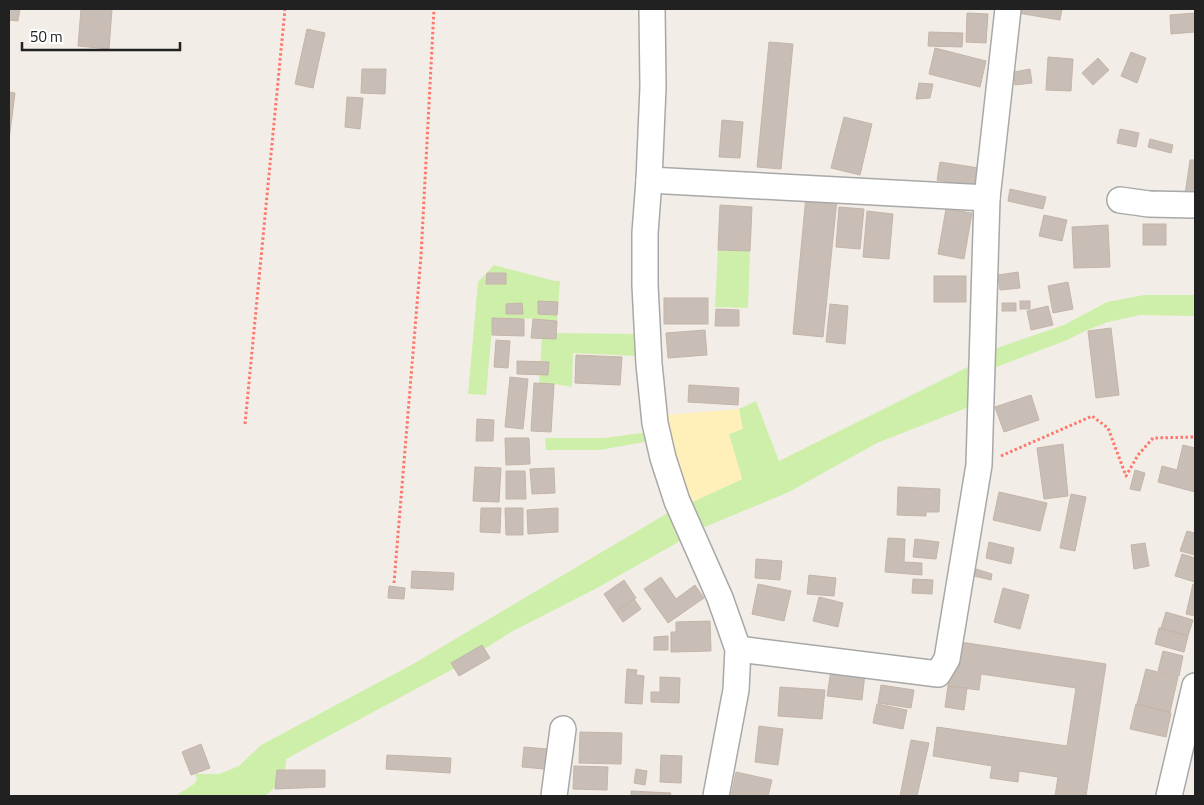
<svg xmlns="http://www.w3.org/2000/svg" width="1204" height="805" viewBox="0 0 1204 805" font-family="'Titillium Web',sans-serif">
<rect width="100%" height="100%" fill="#f2eee7"/>
<!-- grass -->
<g fill="#ceefaa">
<path d="M718,250l32,1 -2,57 -33,-1z"/>
<path d="M494,265l61,16h5l-4,52 79,1 2,22 -64,-3 -1,34 -18,-3 -15,3 4,-68 -50,-1 -7,77 -18,-1 10,-112z"/>
<path d="M1144,295h51v21l-55,-1 -32,7 -23,9 -18,9 -73,28v-19l70,-24 43,-23z"/>
<path d="M976,363l-2,42 -97,38 -88,49 -89,37 -10,-26 52,-24 -13,-45 13,-5 -3,-20 17,-8 23,60z"/>
<path d="M649,432l1,9 -50,9h-54l-1,-12h59z"/>
<path d="M671,511l11,29 -85,48 -86,44 -58,37 -167,90c1,15 -10,29 -21,37h-90l19,-12 3,-5 -2,-5h24l20,-8 22,-21 152,-81z"/>
</g>
<!-- sand -->
<path fill="#ffefb9" d="M739,409l4,20 -14,5 13,45 -52,24 -22,-64 -4,-24z"/>
<!-- building -->
<g fill="#c8beb6" stroke="#c5b4a8">
<path d="M9,9h11l-2,12 -9,-1z"/>
<path d="M81,9h31l-3,40 -31,-3z"/>
<path d="M1019,9h43l-2,11 -42,-7z"/>
<path d="M967,13l21,1 -2,29 -20,-1z"/>
<path d="M1195,13v19l-24,2 -1,-19z"/>
<path d="M307,29l18,4 -12,55 -18,-4z"/>
<path d="M929,32l34,1 -1,14 -34,-1z"/>
<path d="M769,42l24,2 -12,125 -24,-2z"/>
<path d="M935,48l51,13 -6,26 -51,-13z"/>
<path d="M1131,52l15,6 -9,25 -16,-7z"/>
<path d="M1048,57l25,2 -2,32 -25,-1z"/>
<path d="M1098,58l11,12 -16,15 -11,-12z"/>
<path d="M362,69h24l-1,25 -24,-1z"/>
<path d="M1030,69l2,14 -17,2 -1,-13z"/>
<path d="M919,83l14,1 -3,14 -14,1z"/>
<path d="M9,92l6,1 -6,47z"/>
<path d="M347,97l16,1 -3,31 -15,-2z"/>
<path d="M844,117l28,7 -12,51 -29,-7z"/>
<path d="M722,120l21,2 -3,36 -21,-1z"/>
<path d="M1120,129l19,4 -3,14 -19,-4z"/>
<path d="M1150,139l23,6 -2,8 -23,-6z"/>
<path d="M1190,160h5v36l-10,-1z"/>
<path d="M940,162l39,6 -3,18 -39,-6z"/>
<path d="M1010,189l36,8 -3,12 -35,-8z"/>
<path d="M806,196l31,3 -14,138 -30,-3z"/>
<path d="M720,205l32,2 -2,44 -32,-1z"/>
<path d="M839,207l25,2 -4,40 -24,-2z"/>
<path d="M946,209l26,4 -8,46 -26,-5z"/>
<path d="M867,211l26,3 -4,45 -26,-2z"/>
<path d="M1044,215l23,5 -5,21 -23,-5z"/>
<rect x="1143" y="224" width="23" height="21"/>
<path d="M1108,225l2,42 -36,1 -2,-41z"/>
<path d="M1018,272l2,16 -20,2 -2,-15z"/>
<path d="M487,273h19v11h-20z"/>
<rect x="934" y="276" width="32" height="26"/>
<path d="M1068,282l5,27 -20,4 -5,-27z"/>
<rect x="664" y="298" width="44" height="26"/>
<path d="M538,301l20,1 -1,13 -19,-1z"/>
<rect x="1020" y="301" width="10" height="8"/>
<path d="M522,303l1,11h-17v-10z"/>
<rect x="1002" y="303" width="14" height="8"/>
<path d="M830,304l18,2 -3,38 -19,-2z"/>
<path d="M1048,306l5,19 -22,5 -4,-19z"/>
<path d="M716,309l23,1v16h-24z"/>
<path d="M492,318l32,1v17l-32,-1z"/>
<path d="M533,319l24,2 -1,18 -25,-1z"/>
<path d="M1111,328l8,67 -23,3 -8,-67z"/>
<path d="M705,330l2,25 -39,3 -2,-25z"/>
<path d="M496,340l14,1 -2,27 -14,-1z"/>
<path d="M576,355l46,2 -2,28 -45,-2z"/>
<path d="M517,361l32,1 -1,13 -31,-1z"/>
<path d="M510,377l18,2 -5,50 -18,-2z"/>
<path d="M534,383l20,1 -3,48 -20,-1z"/>
<path d="M689,385l50,3 -1,17 -50,-3z"/>
<path d="M1031,395l8,25 -35,12 -9,-25z"/>
<path d="M477,419l17,1 -1,21h-17z"/>
<path d="M505,438h24l1,26 -24,1z"/>
<path d="M1063,444l5,52 -24,3 -7,-51z"/>
<path d="M1183,445l12,3v44l-37,-10 4,-16 15,4z"/>
<path d="M475,467l26,1 -2,34 -26,-1z"/>
<path d="M554,468l1,25 -23,1 -2,-25z"/>
<path d="M1135,470l10,3 -5,18 -10,-2z"/>
<path d="M506,471h19l1,28h-20z"/>
<path d="M898,487l42,2 -1,23h-13v4l-29,-1z"/>
<path d="M999,492l48,11 -7,28 -47,-11z"/>
<path d="M1071,494l15,3 -11,54 -15,-3z"/>
<path d="M481,508h20l-1,25 -20,-1z"/>
<path d="M505,508h18v27h-17z"/>
<path d="M558,508v24l-30,2 -1,-24z"/>
<path d="M1187,531l8,2v22l-15,-4z"/>
<path d="M888,538l17,1 -1,23 18,1v12l-37,-3z"/>
<path d="M915,539l24,3 -3,17 -23,-2z"/>
<path d="M989,542l25,6 -3,16 -25,-6z"/>
<path d="M1145,543l4,23 -15,3 -3,-24z"/>
<path d="M1182,554l13,4v24l-20,-6z"/>
<path d="M756,559l26,2 -2,19 -25,-2z"/>
<path d="M976,569l16,5 -1,6 -17,-4z"/>
<path d="M412,571l42,2 -1,17 -42,-2z"/>
<path d="M809,575l27,3 -2,18 -27,-2z"/>
<path d="M661,577l15,22 19,-14 9,13 -36,25 -24,-34z"/>
<path d="M913,579l20,1 -1,14 -20,-1z"/>
<path d="M624,580l12,18 -20,14 -12,-18z"/>
<path d="M758,584l33,7 -7,30 -32,-7z"/>
<path d="M1193,584h2v32l-9,-2z"/>
<path d="M389,586l16,2 -1,11 -16,-1z"/>
<path d="M1003,588l26,7 -9,34 -26,-7z"/>
<path d="M819,597l24,6 -5,24 -25,-6z"/>
<path d="M634,599l7,10 -18,13 -7,-10z"/>
<path d="M1166,612l27,8 -5,16 -27,-8z"/>
<path d="M710,621l1,30 -40,1v-20h5v-10z"/>
<path d="M1159,628l29,8 -4,16 -29,-8z"/>
<path d="M668,636v14h-14v-13z"/>
<path d="M954,641l152,23 -20,132h-31l3,-19 -39,-6 -1,11 -28,-4 2,-12 -59,-10 4,-29 130,19 9,-58 -95,-14 -2,16 -31,-4z"/>
<path d="M482,645l8,13 -31,18 -8,-13z"/>
<path d="M1163,651l20,5 -4,20 -21,-5z"/>
<path d="M627,669l10,1 -1,5 8,1 -2,28 -17,-1z"/>
<path d="M1146,669l32,8 -8,35 -33,-8z"/>
<path d="M831,670l34,4 -3,26 -35,-4z"/>
<path d="M660,677l20,1 -1,25 -28,-1v-10h9z"/>
<path d="M881,685l33,5 -3,18 -33,-5z"/>
<path d="M948,686l19,2 -3,22 -19,-3z"/>
<path d="M780,687l45,3 -3,29 -44,-3z"/>
<path d="M877,704l30,6 -4,19 -30,-6z"/>
<path d="M1136,704l35,9 -5,24 -36,-8z"/>
<path d="M759,726l24,3 -5,36 -23,-3z"/>
<path d="M580,732l42,1 -1,31 -42,-1z"/>
<path d="M911,740l18,3 -12,53h-17z"/>
<path d="M201,744l9,24 -19,7 -9,-23z"/>
<path d="M524,747l23,2 -3,20 -22,-2z"/>
<path d="M387,755l64,3 -1,15 -64,-4z"/>
<path d="M661,755l21,1 -1,27 -21,-1z"/>
<path d="M574,766l34,1 -1,23 -34,-1z"/>
<path d="M636,769l11,2 -2,14 -11,-2z"/>
<path d="M277,770h48v17l-50,2z"/>
<path d="M736,772l36,8 -4,16h-37z"/>
<path d="M631,791l40,2 -1,3h-39z"/>
</g>
<g fill="none" stroke-linecap="round" stroke-linejoin="round">
<!-- street casing -->
<g stroke="#a8a8a8" stroke-width="28">
<g id="street">
<path d="M652,9l1,78 -4,93 -4,53v52l4,79 6,59 8,35 14,43 43,97 18,51 -2,41 -20,106"/>
<path d="M649,180l338,18 21,-189"/>
<path d="M1120,200l29,4 46,1"/>
<path d="M738,649l200,25 9,-15 32,-194 8,-267"/>
<path d="M554,796l9,-67"/>
<path d="M1169,796l26,-110"/>
</g>
</g>
<!-- path -->
<g stroke="#ff776c" stroke-width="3" stroke-dasharray="2.5 2.5" stroke-linecap="butt">
<path d="M245,424l40,-415"/>
<path d="M1001,456l91,-40 16,12 18,48 12,-21 15,-17 42,-1"/>
<path d="M394,583l27,-327 13,-247"/>
</g>
<!-- street -->
<use href="#street" stroke="#fff" stroke-width="25"/>
</g>
<!-- border -->
<rect width="1204" height="805" fill="none" stroke="#212121" stroke-width="20"/>
<!-- scale -->
<path d="M22 42v8h158v-8" fill="none" stroke="#212121" stroke-width="2.5"/>
<text x="30" y="42" font-size="15" fill="#212121" stroke="#ffffff" stroke-width="4" paint-order="stroke">50 m</text>
</svg>
